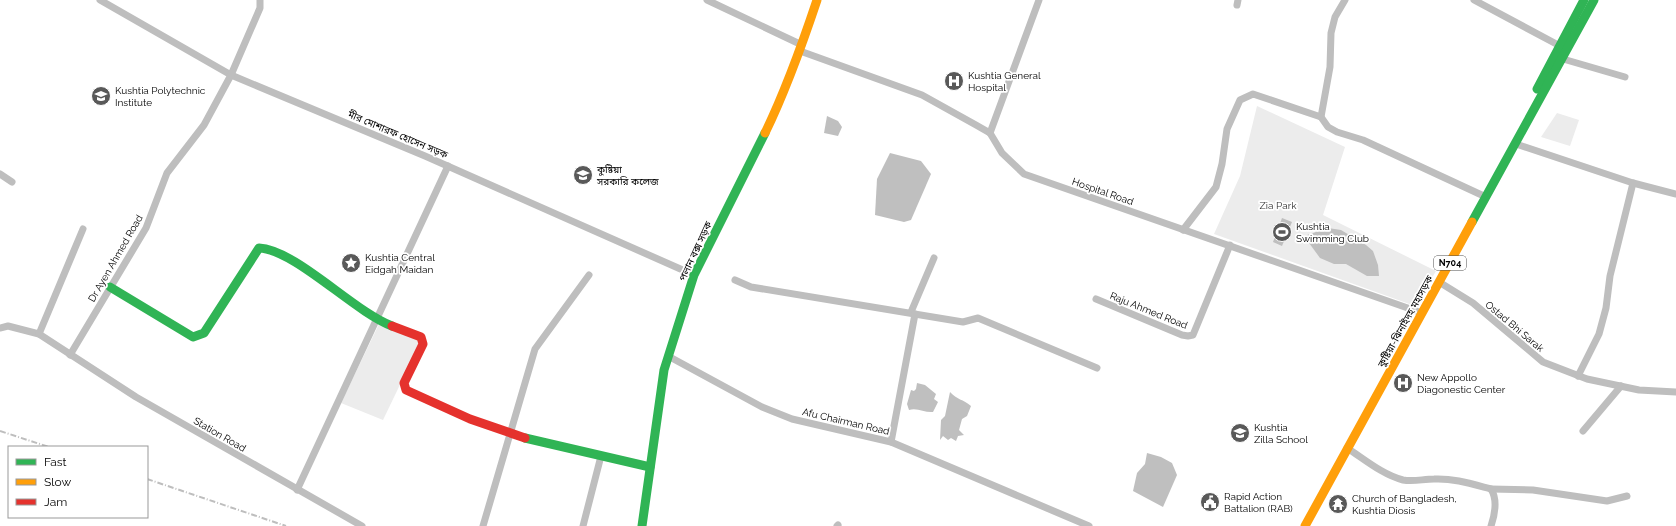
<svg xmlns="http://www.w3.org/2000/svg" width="1676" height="526" viewBox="0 0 1676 526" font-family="Raleway,'Noto Sans Bengali',sans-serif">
<rect width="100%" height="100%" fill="#fff"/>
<!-- green -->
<g fill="#ececec">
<path d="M1257,106l88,41 -22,68 113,56 -21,35 -201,-72 26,-58z"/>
<path d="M1557,113l22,7 -9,26 -29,-9z"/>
<path d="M380,322l41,19 -38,79 -42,-17z"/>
</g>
<!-- water -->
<g fill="#bfbfbf">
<path d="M827,116l11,5 4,6 -4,9 -14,-3z"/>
<path d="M890,153l31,8 10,13 -20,46 -7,2 -29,-7 2,-36z"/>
<path d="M1282,218l10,4 -10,24 -9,-4z"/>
<path d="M1328,228l13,2 25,15 7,6 5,14 1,11h-12l-21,-12h-12l-14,-6 -16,-22z"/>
<path d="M917,383l8,2 11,9 -2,5 4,3 -5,10c-8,1 -16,-5 -24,-2l-2,-6 4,-14 3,1 2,-2z"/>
<path d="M950,392c7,8 13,7 21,14l-4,10 -5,3 -3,11 5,5 -6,1 -2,5 -5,-3 -3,2 -5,-4 -3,4 1,-20 4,-4z"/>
<path d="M1147,453l14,4 11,6 5,12 -14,32 -30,-16 4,-18 8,-9z"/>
</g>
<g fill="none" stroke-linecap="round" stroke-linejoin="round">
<!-- street -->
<g stroke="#bebebe" stroke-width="7">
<path d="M100,0l131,75 194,81 269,119"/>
<path d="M707,0l95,45"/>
<path d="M1474,0l88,47"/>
<path d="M1237,5l1,-5"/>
<path d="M800,51l122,44 54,30 14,8 12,20 22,21 398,139"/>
<path d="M1563,59l62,18"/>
<path d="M1321,117l9,-50 1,-34 4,-16 10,-17"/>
<path d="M990,133l49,-133"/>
<path d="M1516,144l117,39 43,11"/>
<path d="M0,174l12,8"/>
<path d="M1183,230l33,-43 6,-23 5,-35 13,-29 13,-6 68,23 7,10 9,5 26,8 123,57"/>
<path d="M735,280l16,7 212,35 15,-4 119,50"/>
<path d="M1439,282l34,21 70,59 44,17 52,11 37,2"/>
<path d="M1096,299l86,36 6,1 5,-1 37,-90"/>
<path d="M911,312l23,-54"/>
<path d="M0,328l8,-2 31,8 97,63 226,129"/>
<path d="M39,334l44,-105"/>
<path d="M70,355l76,-127 21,-55 37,-48 27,-50 29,-67v-8"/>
<path d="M668,356l94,51 30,12 99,23 198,84"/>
<path d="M1578,376l21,-42 7,-26 4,-32 23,-93"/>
<path d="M1583,431l38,-45"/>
<path d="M891,442l24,-128"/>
<path d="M1347,448c17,11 36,27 56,32 11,2 20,-1 31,-1 19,-1 38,5 57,10 7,11 4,25 0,37"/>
<path d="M1491,489l42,1 74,11 20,-5"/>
<path d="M297,490l151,-324"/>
<path d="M483,526l52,-177 54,-74"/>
<path d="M583,526l18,-70"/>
<path d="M837,526l1,-1"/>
</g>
<!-- fast -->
<g stroke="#30b455" stroke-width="9">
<path d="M1537,89l47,-89"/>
<path d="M1472,222l122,-222"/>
<path d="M110,287l83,50 11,-4 55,-85c37,2 94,63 133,78"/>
<path d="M525,438l125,29"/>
<path d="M642,526l22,-156 30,-95 71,-142"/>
</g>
<!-- slow -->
<g stroke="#ff9f0a" stroke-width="9">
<path d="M765,133c21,-43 37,-88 52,-133"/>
<path d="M1305,526l167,-304"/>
</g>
<!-- jam -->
<path stroke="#e5322d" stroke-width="9" d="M392,326l29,11 2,7 -19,39 2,7 64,29 55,19"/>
<!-- rail -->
<g stroke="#bebebe" stroke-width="2" stroke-dasharray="6 2 1 2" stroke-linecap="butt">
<path d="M0,431l49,16"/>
<path d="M147,479l139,47"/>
</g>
</g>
<!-- icons -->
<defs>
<g id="hospital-disc" transform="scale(1)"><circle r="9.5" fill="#595959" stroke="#fff"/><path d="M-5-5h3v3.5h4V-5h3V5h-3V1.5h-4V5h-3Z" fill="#fff"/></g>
<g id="university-disc" transform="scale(1)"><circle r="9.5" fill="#595959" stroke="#fff"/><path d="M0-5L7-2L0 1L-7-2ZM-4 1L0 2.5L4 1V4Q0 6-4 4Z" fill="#fff"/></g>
<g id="stadium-disc" transform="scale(1)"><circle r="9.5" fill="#595959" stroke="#fff"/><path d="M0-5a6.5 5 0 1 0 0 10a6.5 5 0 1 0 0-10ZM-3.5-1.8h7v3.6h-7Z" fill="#fff"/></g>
<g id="sight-disc" transform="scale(1)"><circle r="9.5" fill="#595959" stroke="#fff"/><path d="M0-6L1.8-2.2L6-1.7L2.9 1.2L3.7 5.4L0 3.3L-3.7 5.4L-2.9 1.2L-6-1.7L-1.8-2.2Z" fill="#fff"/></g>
<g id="school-disc" transform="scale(1)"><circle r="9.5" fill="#595959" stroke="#fff"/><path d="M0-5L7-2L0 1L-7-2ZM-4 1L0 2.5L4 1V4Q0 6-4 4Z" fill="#fff"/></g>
<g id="civic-disc" transform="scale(1)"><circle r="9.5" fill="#595959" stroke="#fff"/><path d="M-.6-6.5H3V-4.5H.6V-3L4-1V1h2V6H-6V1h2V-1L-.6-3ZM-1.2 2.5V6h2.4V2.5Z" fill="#fff"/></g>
<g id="temple-disc" transform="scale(1)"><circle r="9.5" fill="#595959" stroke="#fff"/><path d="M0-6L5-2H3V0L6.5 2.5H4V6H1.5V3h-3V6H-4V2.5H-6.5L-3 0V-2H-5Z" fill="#fff"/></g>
</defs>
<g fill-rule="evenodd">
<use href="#hospital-disc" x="954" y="81"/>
<use href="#university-disc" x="101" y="96"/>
<use href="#university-disc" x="583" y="175"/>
<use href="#stadium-disc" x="1282" y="232"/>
<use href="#sight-disc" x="351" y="263"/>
<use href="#hospital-disc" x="1403" y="383"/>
<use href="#school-disc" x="1240" y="433"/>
<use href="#civic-disc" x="1210" y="502"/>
<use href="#temple-disc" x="1338" y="504"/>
</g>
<g text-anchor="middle" stroke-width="3.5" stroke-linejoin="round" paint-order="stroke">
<!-- shield labels -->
<rect fill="#fff" stroke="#4c4c4c" stroke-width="1" x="1434" y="256" width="32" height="14" rx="3"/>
<g font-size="9" font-weight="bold" fill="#000">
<text x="1450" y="266">N704</text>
</g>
<!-- poi labels -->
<g font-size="10" fill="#000" stroke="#fff" text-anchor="start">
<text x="968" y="79">Kushtia General<tspan x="968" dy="12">Hospital</tspan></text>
<text x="115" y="94">Kushtia Polytechnic<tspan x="115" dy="12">Institute</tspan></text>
<text x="597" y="173">কুষ্টিয়া<tspan x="597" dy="12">সরকারি কলেজ</tspan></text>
<text x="1296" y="230">Kushtia<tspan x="1296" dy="12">Swimming Club</tspan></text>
<text x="365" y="261">Kushtia Central<tspan x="365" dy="12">Eidgah Maidan</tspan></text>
<text x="1417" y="381">New Appollo<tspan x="1417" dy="12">Diagonestic Center</tspan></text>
<text x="1254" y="431">Kushtia<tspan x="1254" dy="12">Zilla School</tspan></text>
<text x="1224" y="500">Rapid Action<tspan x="1224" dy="12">Battalion (RAB)</tspan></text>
<text x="1352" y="502">Church of Bangladesh,<tspan x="1352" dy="12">Kushtia Diosis</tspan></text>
</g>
<!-- street labels -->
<g font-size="10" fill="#000" stroke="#fff">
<text transform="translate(398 134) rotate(23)" y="4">মীর মোশারফ হোসেন সড়ক</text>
<text transform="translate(1103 191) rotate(19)" y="4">Hospital Road</text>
<text transform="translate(695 251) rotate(-65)" y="4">পলান বক্স সড়ক</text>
<text transform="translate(115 258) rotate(-60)" y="4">Dr Ayen Ahmed Road</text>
<text transform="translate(1149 310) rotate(22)" y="4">Raju Ahmed Road</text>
<text transform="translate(1405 321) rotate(-61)" y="4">কুষ্টিয়া-ঝিনাইদহ মহাসড়ক</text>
<text transform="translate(1515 326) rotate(40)" y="4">Ostad Bhi Sarak</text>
<text transform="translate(846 421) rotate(13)" y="4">Afu Chairman Road</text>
<text transform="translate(220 434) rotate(30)" y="4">Station Road</text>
</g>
<!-- park labels -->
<g font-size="10" fill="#333" stroke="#fff">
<text x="1278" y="209">Zia Park</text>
</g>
</g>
<!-- legend -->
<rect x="8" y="446" width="140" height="72" fill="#ffffff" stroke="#999999"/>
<rect x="16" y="459" width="20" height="6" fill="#30b455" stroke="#999999"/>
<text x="44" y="466" font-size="12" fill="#000000">Fast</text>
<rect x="16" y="479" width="20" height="6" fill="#ff9f0a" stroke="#999999"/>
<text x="44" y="486" font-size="12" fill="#000000">Slow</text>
<rect x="16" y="499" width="20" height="6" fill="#e5322d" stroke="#999999"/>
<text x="44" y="506" font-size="12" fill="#000000">Jam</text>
</svg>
